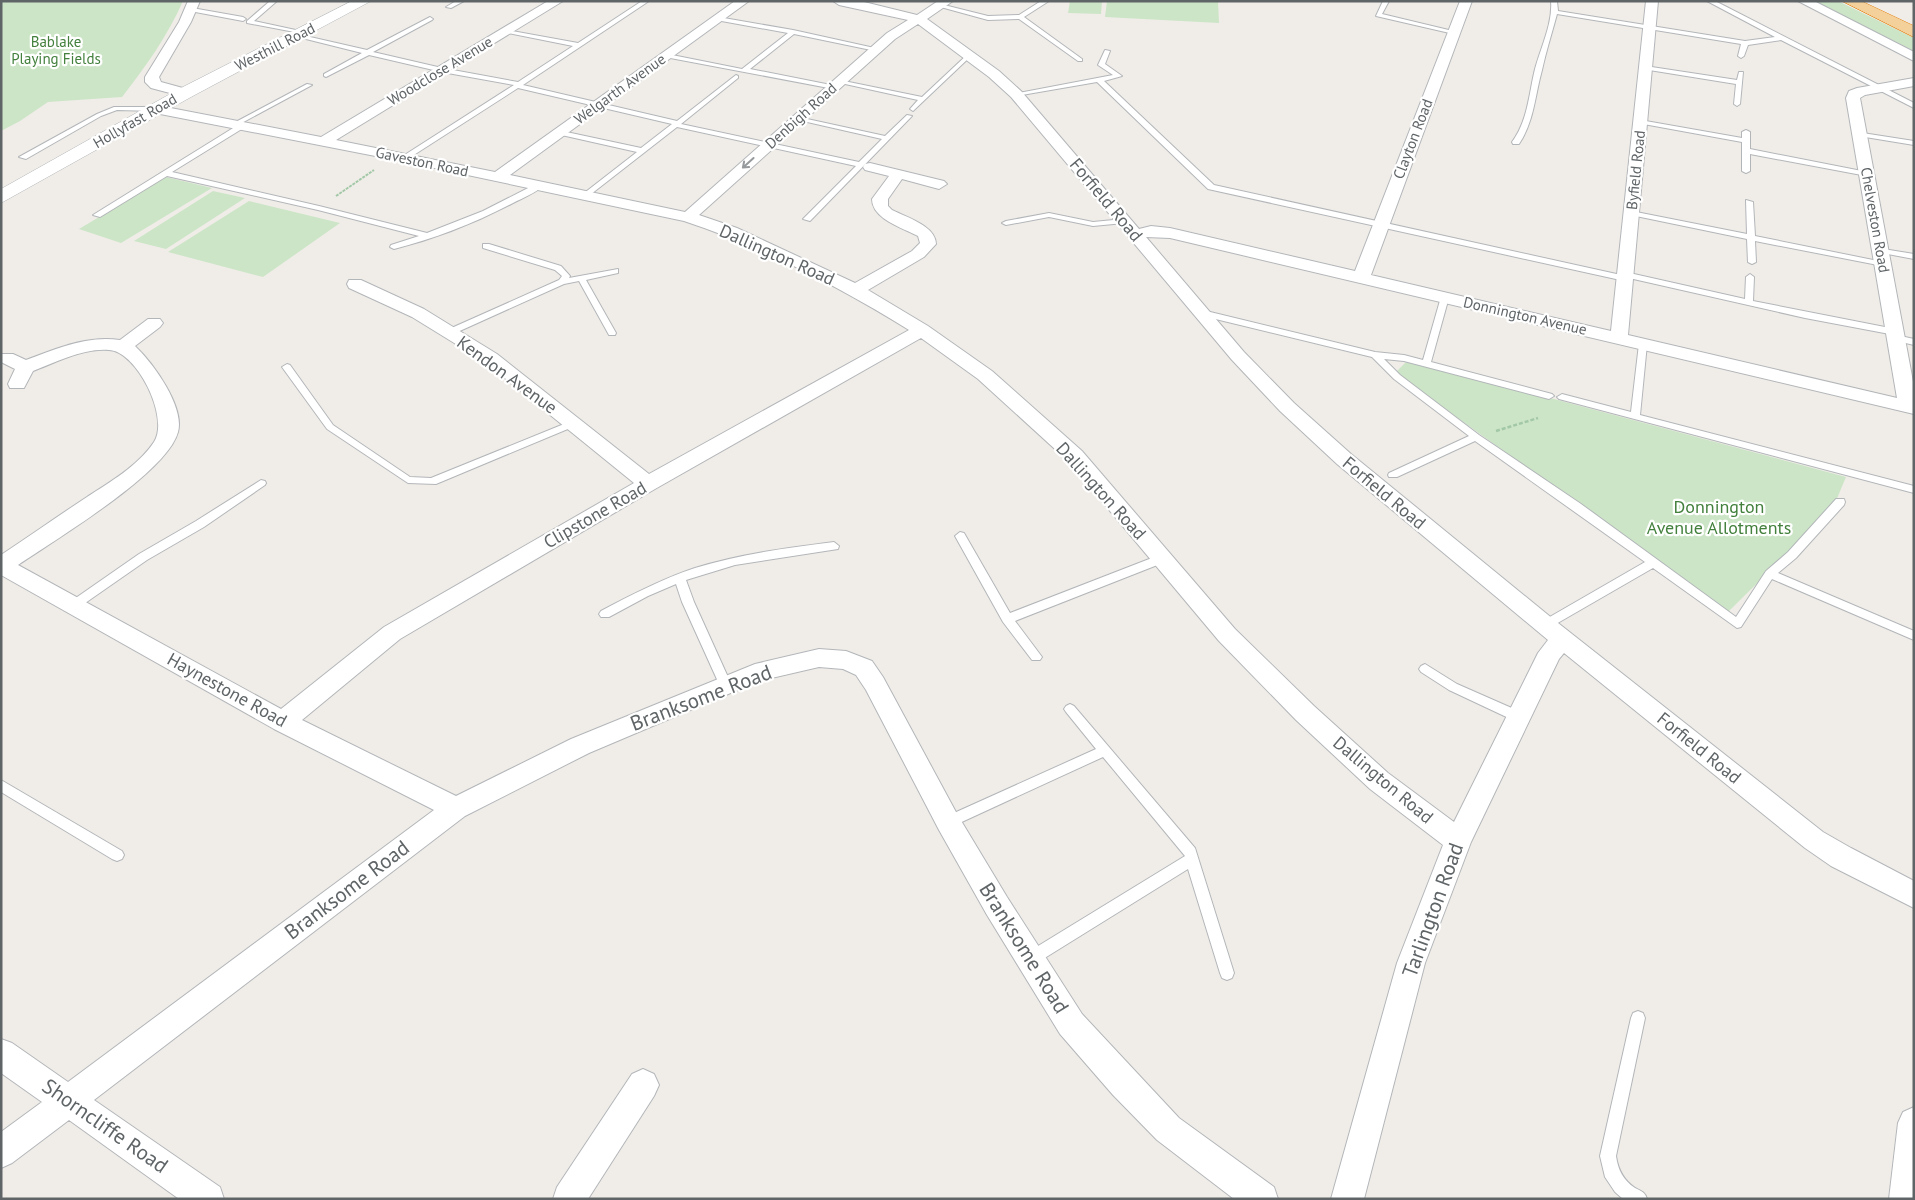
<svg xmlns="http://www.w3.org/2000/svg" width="1915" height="1200" viewBox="0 0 1915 1200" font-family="'PT Sans',sans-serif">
<rect width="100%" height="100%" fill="#f0ede8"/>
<!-- green -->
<g fill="#cce5c7">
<path d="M1,1h182c-16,36 -37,65 -61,96l-74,5 -28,19 -19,10z"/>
<path d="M1070,1h32l-1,13 -33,-1z"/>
<path d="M1107,1h111l1,22 -114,-6z"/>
<path d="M1814,1h24l76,37v13z"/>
<path d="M166,177l46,11 -91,55 -42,-14z"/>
<path d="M213,191l32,7 -79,51 -32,-8z"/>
<path d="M249,201l91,22 -77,54 -95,-25z"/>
<path d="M1408,360l438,117 -13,31 -105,104 -333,-239z"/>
</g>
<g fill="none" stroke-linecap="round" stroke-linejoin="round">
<!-- lane casing -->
<g stroke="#b3b6b9" stroke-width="2">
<g id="lane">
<path d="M270,1h7l-23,20 51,11v2l-58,-11v-2z"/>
<path d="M456,1h8l-13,7 -5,-1z"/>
<path d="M642,1h7l-126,84 154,36 59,-46 2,1v2l-57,46 178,38 23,-23 -88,-20 4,-2 87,19 22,-21 5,1 -102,105 -7,-2 53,-53 -179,-39 -91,71h-3v-4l54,-42 -80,-18v-4l84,18 31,-24 -154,-36 -112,72h-3v-4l111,-71 -72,-13 -73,-17 -43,22 -2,-1v-2l38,-21 -68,-17 3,-2 70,16 63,-33 3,2 -1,1 -59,32 69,16 76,14 55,-36 -65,-13 -3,-2 1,-1 72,13z"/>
<path d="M1041,1h8l-25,16 58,42v2h-4l-59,-42 -31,1 -51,-14 3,-2 48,12 31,-1z"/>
<path d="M1383,1h6l-7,13 75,18 -3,2 -78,-18z"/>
<path d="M1551,1h6l1,10 187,30 30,-4 -68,-36h8l199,102v5l-133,-68 -33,5 -4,11 -3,2 -3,-2 3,-12 -184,-30c-5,19 -11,37 -15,56 -7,25 -8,52 -23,74h-6l-1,-2c16,-21 17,-49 23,-73 6,-22 18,-46 16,-68z"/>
<path d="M192,8l51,9 3,2 -3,2 -53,-10v-2z"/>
<path d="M718,17l75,13 86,19 -3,2 -82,-17 -44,35 86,17 1,1 -3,2 -169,-32 -1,-1 3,-2 75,15 46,-36 -72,-13 -1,-1z"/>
<path d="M1105,50l5,1 -5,13 17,12 -18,5 110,104 407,90 4,-3 120,27 1,-22 4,-3 4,3 -1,24 142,28 4,3 -4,3 -90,-17 -176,-40 -4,3 -417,-92 -111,-107 -81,14 -3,-2 100,-19 -15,-10z"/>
<path d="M969,53l3,2 -1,1 -58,55 -3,-2 8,-9 -82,-18 3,-2 83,17z"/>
<path d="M1645,66l92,14 2,-8h4l-3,32 -3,2 -3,-2 2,-20 -93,-15v-2z"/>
<path d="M307,84l5,1 -76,41 -6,-1z"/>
<path d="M114,107h41l3,2 -3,2 -38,-1 -16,6 -75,43 -7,-2 78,-43z"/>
<path d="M1640,120l102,18v-6l4,-2 4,2v17l117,23 4,2 -4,2 -117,-22v17l-4,2 -4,-2v-29l-104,-19v-2z"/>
<path d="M238,125l7,2 -73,45 147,34 108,27 56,-22 53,-27 7,2c-8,7 -20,12 -30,17 -38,20 -79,36 -119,46l-4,-2 1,-2 28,-9 -101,-26 -151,-34 -67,41 -7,-2z"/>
<path d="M1856,132l58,9v4l-55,-9h-3z"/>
<path d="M1746,200l7,2 2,34 128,26 4,2 -4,2 -128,-25 1,21 -4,2 -4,-2 -1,-23 -116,-24 -4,-2 4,-2 116,23z"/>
<path d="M1049,213l44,9 31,-3 4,2 -4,2 -31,3 -44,-9 -43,8 -4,-2 4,-2z"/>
<path d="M483,244h6l72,22 9,10 -1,2 49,-9v4l-32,7 30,53 -1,2h-6l-30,-54 -15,3 -111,50h-6v-4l112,-50 3,-4 -7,-6 -72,-22z"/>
<path d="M1877,248l37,6v5l-37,-7z"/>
<path d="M1445,294l4,3 -18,65 121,32 2,2 -5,3 -145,-38 -20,-2 16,16 79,60 102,69 155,113 30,-46 22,-19 48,-53h8l1,3 -1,3 -48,53 -18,15 136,58v9l-142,-61 -31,48 -4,1 -84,-60 -104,60h-8l-2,-3 2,-3 104,-60 -170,-121 -78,36h-8l-1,-2 1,-2 80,-37 -75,-57 -22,-22 -173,-42 -1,-2 4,-3 173,42 29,3 19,5 18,-63z"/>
<path d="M1896,335l18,4v6l-21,-5 -1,-2z"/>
<path d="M1643,341l4,3 -7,71 274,71v7l-355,-94 -2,-2 5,-3 69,18 8,-68z"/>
<path d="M287,364l3,1 43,60 77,52 21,1 138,-56 3,-1 5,3 -2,2 -139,58 -28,-1 -81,-54 -45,-62z"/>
<path d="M261,480l4,1 1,2 -1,2 -61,42 -57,33 -69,48h-8l-2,-3 2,-3 69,-48 57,-33z"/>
<path d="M960,532l4,1 46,80 147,-57 4,-1 5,4 -1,3 -150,59 27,36 -2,3h-8l-29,-38 -48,-86z"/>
<path d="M834,542l5,4 -1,3 -103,16 -49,15 8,22 38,84 -2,3h-8l-2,-3 -38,-84 -6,-18 -28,12 -39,21h-8l-2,-3 2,-3c30,-16 61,-32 94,-43 45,-14 92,-20 139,-26z"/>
<path d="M1425,664l32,20 66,29 2,4 -2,4 -4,1 -4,-1 -66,-31 -28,-18 -2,-3 2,-3z"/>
<path d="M1070,704l4,2 121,142 39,125 -2,5 -5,2 -5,-2 -2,-5 -32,-104 -153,95 -5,2 -5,-2 -2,-5 2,-5 160,-98 -82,-99 -150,69 -5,2 -5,-2 -2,-4 2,-4 153,-69 -30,-37 -2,-3 2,-3z"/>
<path d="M1,780l121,71 2,4 -2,4 -5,2 -5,-2 -111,-67z"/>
<path d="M1638,1011l5,2 2,5 -29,138c2,14 7,24 19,32 6,3 10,4 12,11h-24l-8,-7 -10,-15 -5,-21 31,-138 2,-5z"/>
</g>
</g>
<!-- street casing -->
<g stroke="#b3b6b9" stroke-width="2">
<g id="street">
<path d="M188,1h12l-9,21 -32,55 2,5 29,8 2,3 -2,3 -5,1 -34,-9 -6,-6v-5l34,-55z"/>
<path d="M548,1h15l-227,139 159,32 240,-171h14l-239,174 175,37 202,-179 21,-13 -69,-15 -6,-4h27l57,14 21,-14h15l-26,18 72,52 22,20 118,138 12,-3 19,2 185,43 105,-270h12l-101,274 240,56 35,-330h12l-30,334 269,63 -51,-300 3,-7 8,-3 57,-10v8l-49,9 -5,3 54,289v27l-744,-176 -24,-1 98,115 50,51 57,51 202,165 270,213 28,16 63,33v27l-83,-42 -26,-18 -241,-195 -5,6 -88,183 -46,121 -61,236h-33l66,-236 46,-118 -73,-56 -74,-69 -77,-79 -151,-180 -90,-82 -57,-41 -266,151 -255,150 -98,81 154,76 115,-57 184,-75 64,-15 27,2 26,10 11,16 74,137 50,83 75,117 97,104 95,69 4,12h-44l-77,-59 -44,-45 -53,-61 -73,-119 -48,-85 -73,-140 -10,-15 -13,-6 -24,-2 -60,14 -170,72 -124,63 -371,284 126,87 4,12h-45l-110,-79 -57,43 -11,5v-36l41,-30 -41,-29v-34l11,4 56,39 366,-272 -160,-81 -273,-154v-20c29,-19 57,-39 86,-58 23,-15 51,-31 67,-55 16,-24 -17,-91 -45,-92 -26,-2 -52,12 -76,21l-9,17h-14l-2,-4 7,-15 -14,-7v-8h12l13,6c30,-11 61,-25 94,-20l28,-21h12l3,4 -3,4 -25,19c18,17 50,61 43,86 -11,41 -122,107 -160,133l263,144 103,-82 250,-144 -149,-121 -73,-45 -63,-29 -2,-4 2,-4h12l63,29 73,45 152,120 260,-144c-71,-44 -146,-83 -225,-109l-278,-59 -251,-49 -7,-4 7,-4 166,32zM918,24l71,53 22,20 221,263 48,51 57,53 211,176 -10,13 -84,169 -66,-49 -74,-67 -79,-77 -153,-178 -90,-80 -64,-45 -60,-36 56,-33 12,-13c0,-18 -30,-27 -44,-34l-4,-4v-7l14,-20 37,10 8,-5 -3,-3 -74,-18 -5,1 -2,3 2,3 24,6 -17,23c0,20 31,29 46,37l2,7 -8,8 -57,32 -118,-55 -38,-13 196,-176z"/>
<path d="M1798,1h16l100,51v9z"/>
<path d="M643,1069l11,5 5,11 -5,11 -66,103h-35l4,-12 75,-113z"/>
<path d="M1914,1107v92h-25l9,-76 5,-11z"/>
</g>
</g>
<!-- secondary casing -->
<g stroke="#b2b6b9" stroke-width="1">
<path id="secondary" d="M352,1h19l-180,96 -190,106v-14l178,-100z"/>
</g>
<!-- highway casing -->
<g stroke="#e48414" stroke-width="1">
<path id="highway" d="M1842,1h19l53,25v11z"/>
</g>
<!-- path-far1 -->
<path stroke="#a3c8a7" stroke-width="2" stroke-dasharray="3 1" stroke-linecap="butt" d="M336,196l38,-26"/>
<!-- path -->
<path stroke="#a3c8a7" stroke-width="2.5" stroke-dasharray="4 2" stroke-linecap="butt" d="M1496,431l42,-13"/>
<!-- lane -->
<use href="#lane" fill="#fff" fill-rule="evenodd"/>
<!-- street -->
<use href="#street" fill="#fff" fill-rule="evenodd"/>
<!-- secondary -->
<use href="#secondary" fill="#fff" fill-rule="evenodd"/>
<!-- highway -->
<use href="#highway" fill="#f4d09b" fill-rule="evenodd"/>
</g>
<!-- one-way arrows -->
<defs><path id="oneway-shaft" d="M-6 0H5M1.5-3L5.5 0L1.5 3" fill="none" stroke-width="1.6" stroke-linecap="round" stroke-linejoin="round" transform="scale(1.25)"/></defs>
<use stroke="#979a9c" href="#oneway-shaft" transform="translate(748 163) rotate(138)"/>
<g text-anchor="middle" stroke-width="4.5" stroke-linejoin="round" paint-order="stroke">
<!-- far-park labels -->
<g font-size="15" fill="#43803d" stroke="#fff">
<text x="56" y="47">Bablake<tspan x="56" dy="17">Playing Fields</tspan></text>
</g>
<!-- far-street labels -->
<g font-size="15" fill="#5f6467" stroke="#fff">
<text transform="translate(275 47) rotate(-27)" y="5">Westhill Road</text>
<text transform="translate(440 71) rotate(-31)" y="5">Woodclose Avenue</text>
<text transform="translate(620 89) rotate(-36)" y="5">Welgarth Avenue</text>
<text transform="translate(801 116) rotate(-42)" y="5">Denbigh Road</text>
<text transform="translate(135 121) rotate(-30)" y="5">Hollyfast Road</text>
<text transform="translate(1413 139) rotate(-69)" y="5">Clayton Road</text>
<text transform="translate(422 162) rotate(12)" y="5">Gaveston Road</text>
<text transform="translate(1636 170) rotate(-84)" y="5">Byfield Road</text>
<text transform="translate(1875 220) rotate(80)" y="5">Chelveston Road</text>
<text transform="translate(1525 316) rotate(13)" y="5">Donnington Avenue</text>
</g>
<!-- street labels -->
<g font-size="18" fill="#5f6467" stroke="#fff">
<text transform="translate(1106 200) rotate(50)" y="6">Forfield Road</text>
<text transform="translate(777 255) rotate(24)" y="6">Dallington Road</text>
<text transform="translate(507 375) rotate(36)" y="6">Kendon Avenue</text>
<text transform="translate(1101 491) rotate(48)" y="6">Dallington Road</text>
<text transform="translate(1384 493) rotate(40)" y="6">Forfield Road</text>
<text transform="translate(595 515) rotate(-30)" y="6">Clipstone Road</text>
<text transform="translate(227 690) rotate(29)" y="6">Haynestone Road</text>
<text transform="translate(1699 748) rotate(39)" y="6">Forfield Road</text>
<text transform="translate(1383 780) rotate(40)" y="6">Dallington Road</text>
</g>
<!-- park labels -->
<g font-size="18" fill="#43803d" stroke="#fff">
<text x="1719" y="513">Donnington<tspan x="1719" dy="21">Avenue Allotments</tspan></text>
</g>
<!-- near-street labels -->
<g font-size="21" fill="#5f6467" stroke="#fff">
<text transform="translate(701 698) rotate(-21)" y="7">Branksome Road</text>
<text transform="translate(347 890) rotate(-37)" y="7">Branksome Road</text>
<text transform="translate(1433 910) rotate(-70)" y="7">Tarlington Road</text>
<text transform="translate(1024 948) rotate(58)" y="7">Branksome Road</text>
<text transform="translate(105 1126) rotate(35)" y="7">Shorncliffe Road</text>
</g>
</g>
<!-- border -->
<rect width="1915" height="1200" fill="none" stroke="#5f6467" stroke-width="5"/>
</svg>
